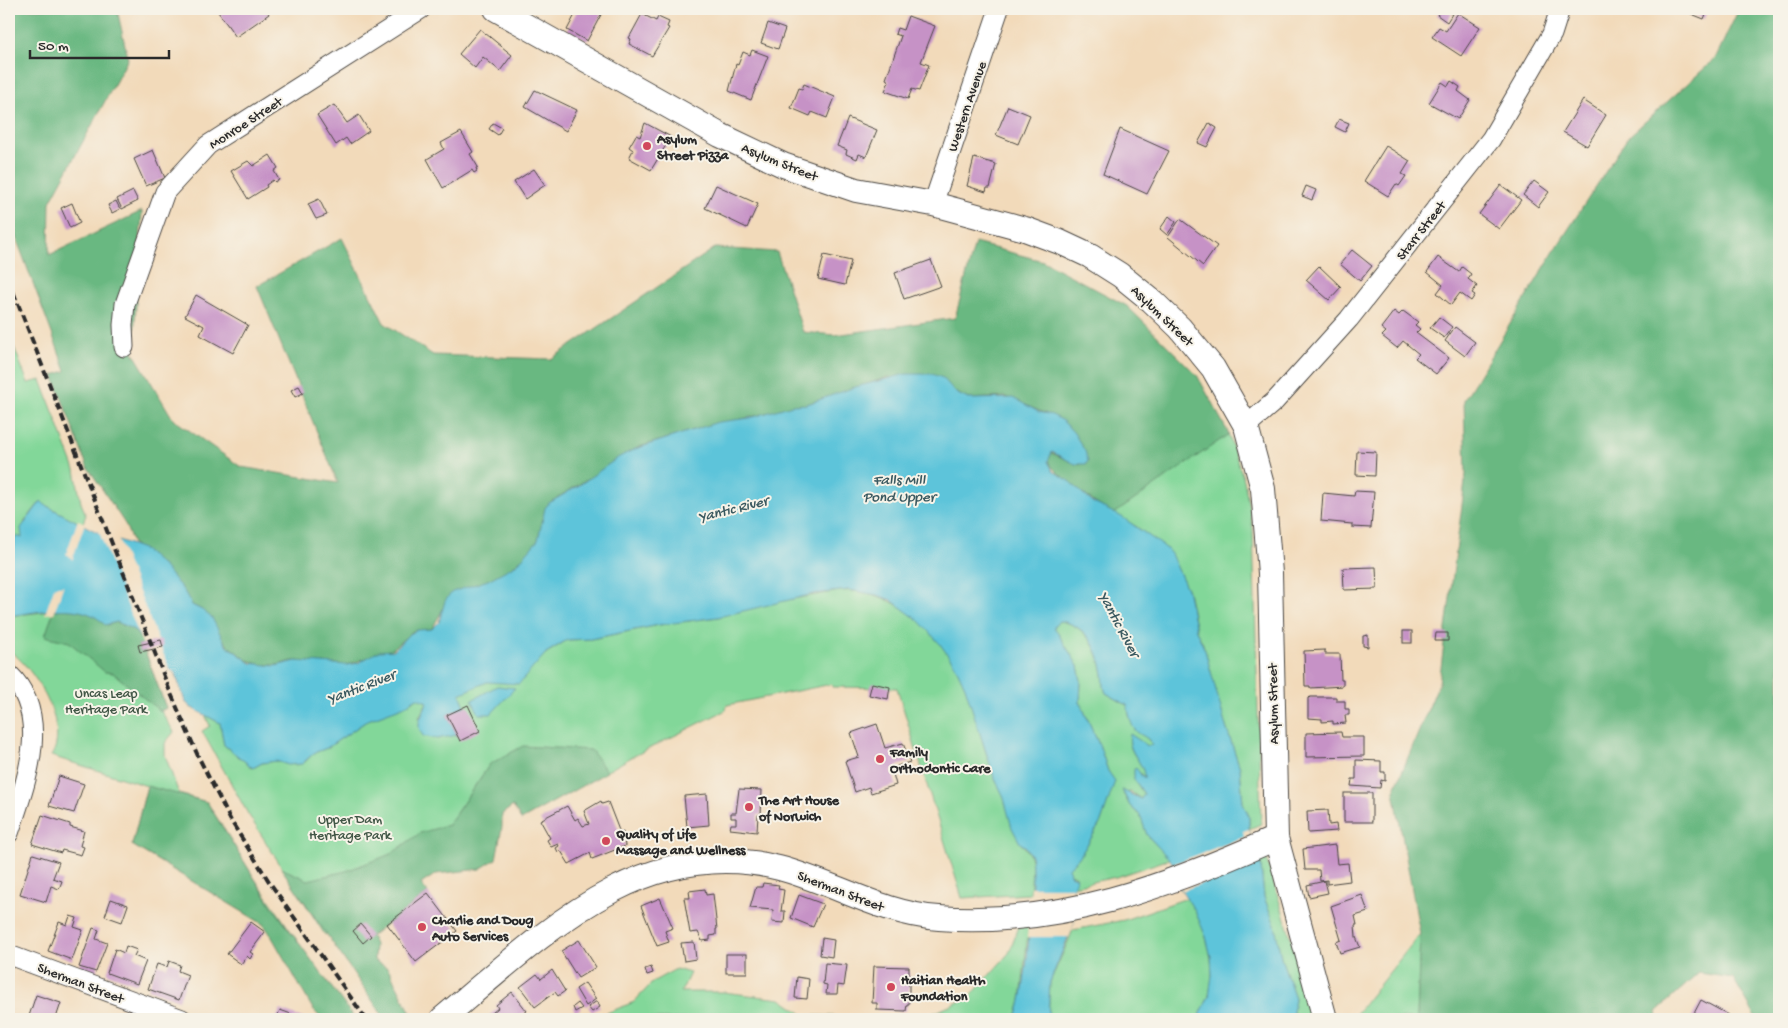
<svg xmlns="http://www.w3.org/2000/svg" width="1788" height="1028" viewBox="0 0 1788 1028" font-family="'Gochi Hand',sans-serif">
<rect width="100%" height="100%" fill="#f7f3e8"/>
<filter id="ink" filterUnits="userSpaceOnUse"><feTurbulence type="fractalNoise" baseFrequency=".02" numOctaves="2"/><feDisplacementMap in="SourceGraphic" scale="10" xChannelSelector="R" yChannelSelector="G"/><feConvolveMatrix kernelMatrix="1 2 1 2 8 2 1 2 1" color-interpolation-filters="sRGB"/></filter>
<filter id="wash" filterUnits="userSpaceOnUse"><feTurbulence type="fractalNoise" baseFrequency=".0096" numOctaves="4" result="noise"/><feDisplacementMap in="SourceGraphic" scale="20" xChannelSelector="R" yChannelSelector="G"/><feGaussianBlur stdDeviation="1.12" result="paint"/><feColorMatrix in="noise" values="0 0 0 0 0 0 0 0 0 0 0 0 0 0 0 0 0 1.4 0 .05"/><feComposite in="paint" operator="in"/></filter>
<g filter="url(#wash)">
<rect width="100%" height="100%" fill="#f2daba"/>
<!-- green -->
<g fill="#82d799" stroke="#568162">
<path d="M9,334l19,49 13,-3 34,90 6,33 5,12 -4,10 -37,-20 -4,-4 -16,20 -3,17 -8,2v7l-5,4z"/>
<path d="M1227,430l17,50 9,49 8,295 -12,5v-13l-6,-12 -3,-36 -14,-41 -23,-83 -7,-14 -8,-39 -18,-38 -33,-26 -23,-13z"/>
<path d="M840,591c57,-4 105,45 125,95 11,29 18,61 29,90 2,7 7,13 10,20 5,16 10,32 16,47 17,12 11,33 10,51l-68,4 -65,-210 -65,-1v-3l-105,21 -1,5 -96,48 -109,62 -31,-56 -84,122 -81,49 -77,-121 -46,-83 8,-5 -5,-11 15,8 4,22 29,23 9,-5 14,-2 20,4 9,-3 9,-9 13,-5 41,-28 40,-16 9,-6 10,4 -9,18 41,-27 86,-39 22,-14 24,-1 68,-14 59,-8 56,-15z"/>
<path d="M60,610l78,35 2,7 5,-1 21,57 -5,3 13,21 -9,11v12l14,39 28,8 48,77 57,83 -11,6 -38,-44 -131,-79 15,-59 -96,-30c20,-28 -17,-90 -42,-105v-35z"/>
<path d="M1060,621c26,4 38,28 43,52 1,7 0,13 3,20l21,12 3,14 22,25 -4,2 -18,-11c-4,18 15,27 15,44l-6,-7 -5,7 10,15 -3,5 -10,-7 -8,1 7,13 10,9 7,20 23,24 -54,18 -43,9 3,-11h-6l-1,-7 11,-12 21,-34 13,-41 -6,-10 -8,-24 -20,-45 1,-21 -3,-15 -24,-39 2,-5z"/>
<path d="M1265,855l36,115 10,49h-19l3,-21 -14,-40 -8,-37 -9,-24 -4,-40z"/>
<path d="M1187,898c23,35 37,84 11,121h-150l2,-37 23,-52 51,-10z"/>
<path d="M1029,923l-8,78 -4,13 -5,5h-92l50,-22 39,-44 11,-29z"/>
<path d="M1420,934l-3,85h-65z"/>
<path d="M676,969l14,4 -9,19h42l58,7 23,16 93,4h-305l42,-17 20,-21z"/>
</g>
<!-- forest -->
<g fill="#69b881" stroke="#4a7256">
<path d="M9,9h108l11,50 -78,143 -1,53 93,-44 -9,141 40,67 68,48 97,16 -81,-197 85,-48 42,85 49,32 118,4 164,-111 62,4 26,80 32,3 120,-17 20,-75 68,18 84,45 70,69 32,59 -115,80c-21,-11 -29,-19 -46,-33 -8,-7 -14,-10 -20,-20l3,-8 29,12 4,-15 -12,-19 -11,-11 -55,-23 -38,2 -15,-8 -65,-14 -81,27 -105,24 -63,19 -90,56c-3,12 -6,27 -11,37 -17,30 -57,44 -87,54l-19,35 -19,2 -21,18 -45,16 -54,-4 -16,4h-15l-15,-5 -19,-14 -26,-36 -10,-5 -9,-15 -21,-25 -29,-21 -8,-20 -38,-58 -34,-91 13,-4 -57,-152z"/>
<path d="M1739,9h40v1010h-24v-3l-22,-38 -34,-5 -43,39 3,7h-242l3,-85 -26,-143 45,-108 27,-209 -2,-74 89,-147 75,-116 87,-78z"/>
<path d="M54,610c20,-2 38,1 53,15l9,-3 18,8 10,14 -6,1 2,7 5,-1 21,57 -6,3 -47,-38 -8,-1 -36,-30 -24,-6z"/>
<path d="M523,746l68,4 16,22 -86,48 -8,-14 -11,8v13l-6,32 -16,10 -44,5 -15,10 7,9 -57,43 4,9 -1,15 14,8 26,51h-29l-104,-151 27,12 38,-9 45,-17 29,-21 28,-8 42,-61z"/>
<path d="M147,786l60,16 64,103 84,114h-33l-8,-8 -45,-79 -6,-8 -131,-79z"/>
</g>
<!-- water -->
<g fill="#5dc4da" stroke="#447882">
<path d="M906,374h26l11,4 13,15 12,6 45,-1 26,14 13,3 10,5 12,13 11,18 3,10 -2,3h-11l-23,-12 -4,9 5,10 15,9 24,22 30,15 44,31 5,6 16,35 9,41 9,20 21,77 14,41 3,36 6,12v13l11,28 4,40 11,28 6,33 14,40 -3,21h-94l11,-23 3,-21 -1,-18 -5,-20 -11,-26 -15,-23 -8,-26 -25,-27 -7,-20 -10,-9 -8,-16 19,9 3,-5 -10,-15v-10l2,-1 8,11c2,-16 -18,-26 -14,-45l18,12 4,-2c-5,-8 -9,-7 -15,-12 -7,-6 -8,-20 -10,-27l-21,-12c-3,-7 -2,-12 -3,-19 -4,-25 -17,-50 -44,-53l-5,6 24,39 3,15 -1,21 20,45 8,24 7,10 -14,41 -21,34 -11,12 1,7 7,2 -4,10 2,33 -25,62 -2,37h-36c2,-2 4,-3 5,-5 9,-16 18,-138 14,-158l-5,-9 -6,-4 -8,-15 -9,-33 -9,-18 -29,-90 -10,-22 -15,-21 -22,-24 -27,-20 -14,-5 -28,-5 -35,4 -96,23 -59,8 -68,14 -24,1 -21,13 -27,31 -32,-2 -27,12 5,12 -18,9 10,20 -20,4 -14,-3c-10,-15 1,-20 4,-34l-10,-4 -14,9 -35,13 -41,28 -13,5 -12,11 -14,1 -12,-4 -14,2 -9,5 -29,-23 -4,-22 -30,-16 -5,-6 -10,-28 -18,-14 -23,-29 -17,-8 -12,3c-22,-25 -65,-13 -96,-9v-43l4,-6 -4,-6v-10l5,-4v-7l3,-4 5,2 -1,-10 20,-27 4,4 52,27 46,17 22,19 19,23 8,14 10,5 10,8 14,27 25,18 24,3 21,-5 51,4 11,-2 21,-12 15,-1 14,-15 9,-5 15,-1 7,-7 6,-21 7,-9 36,-12 29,-16 21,-24 7,-32 4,-5 29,-17 41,-29 16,-8 83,-27 32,-4 42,-13 15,-1 48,-17z"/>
<path d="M497,686l18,2 -24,26h-12l-7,-14z"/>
</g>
<!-- pier -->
<g fill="#f2daba">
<path d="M78,520l7,3 -31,90 -9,1z"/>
<path d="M103,531l14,5 54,137 -16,-12 -11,-13 -45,-116z"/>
<path d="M1249,829l11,32 -78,30 -9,-27 71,-27 -1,-6z"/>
<path d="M1031,887h42l2,33 -6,17h-42z"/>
</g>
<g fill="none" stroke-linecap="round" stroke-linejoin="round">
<!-- river -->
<path stroke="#5dc4da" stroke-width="34" d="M9,565l30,-1 19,5"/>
</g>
<g id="blocks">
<!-- building -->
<g fill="#c692c6">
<path d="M216,9h50l3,5 -33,23z"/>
<path d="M578,9h26l-17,32 -20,-11z"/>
<path d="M1441,9l11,5 -5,8 -10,-7z"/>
<path d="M1679,9h29l-4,10z"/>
<path d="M1458,13l22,14 -19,29 -29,-19 7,-10 7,4z"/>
<path d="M642,14l14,7 2,-4 11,5 -2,5 2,1 -17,28 -23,-12 2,-5 -2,-1z"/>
<path d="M908,16l27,10 -14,36 8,3 -10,26 -7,-2 -4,10 -23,-8 4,-10 -3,-2 15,-43 -6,-2 2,-6 6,2z"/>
<path d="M768,23l17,6 -7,20 -17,-6z"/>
<path d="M480,29l32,26 -12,16 -17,-14 -8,11 -16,-14z"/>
<path d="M752,50l16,6 -17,44 -22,-9 7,-27 2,1 5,-13 7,3z"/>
<path d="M1451,81l9,6 -2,4 12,9 -12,19 -29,-16 13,-21 6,4z"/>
<path d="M804,84l31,13 -8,21 -15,-6 -2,4 -19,-8 8,-20 3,1z"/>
<path d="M535,90l42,20 -11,21 -41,-24z"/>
<path d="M1583,100l23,15 -19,31 -24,-14z"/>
<path d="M334,105l13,18 12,-8 10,16 -19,13 -4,-6 -10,7 -19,-30z"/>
<path d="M1008,106l22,9 -12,29 -22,-9z"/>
<path d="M848,118l29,12 -11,27 -7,-3 -2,5 -11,-5 1,-4 -10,-4z"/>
<path d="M1339,119l10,4 -4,9 -10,-5z"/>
<path d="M493,123l9,5 -4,7 -9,-6z"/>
<path d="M645,123l26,14 -20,33 -22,-12 4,-8 -4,-3 7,-12 4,2z"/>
<path d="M1209,123l8,5 -10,19 -9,-4z"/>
<path d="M1120,129l49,22 -22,43 -44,-20z"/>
<path d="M461,132l12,20 -3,2 8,13 -2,1 1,3 -3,2 -2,-3 -29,18 -16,-29 17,-10 -3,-6z"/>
<path d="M1386,146l24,15 -8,13 4,2 -7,10 -3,-2 -8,12 -24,-15z"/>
<path d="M153,150l12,28 -19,8 -12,-27z"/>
<path d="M270,155l8,13 -4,3 5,9 -4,2 -2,-2 -7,5 1,2 -19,12 -17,-28 17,-10 5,5z"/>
<path d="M974,158l22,6 -6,24h-3l-1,4 -19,-6z"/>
<path d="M534,169l11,16 -20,14 -11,-17z"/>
<path d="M1534,181l15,11 -11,15 -15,-12z"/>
<path d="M716,185l42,19 -11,24 -42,-20z"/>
<path d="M1501,185l20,15 -22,29 -20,-15z"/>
<path d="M1306,186l10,4 -4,10 -10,-4z"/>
<path d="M133,191l5,10 -16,8 -5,-10z"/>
<path d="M319,199l8,16 -11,4 -8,-15z"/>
<path d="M116,201l4,8 -8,4 -4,-8z"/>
<path d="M72,203l8,20 -10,5 -9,-20z"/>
<path d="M1169,216l7,6 -9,13 -7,-6z"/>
<path d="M1180,219l37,27 -14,20 -35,-29z"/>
<path d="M1352,250l20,16 -12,15 -20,-17z"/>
<path d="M824,255l27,6 -6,24 -27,-6z"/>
<path d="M1438,257l21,15 3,-5 9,7 -3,5 9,7 -5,7 3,2 -4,6 -11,-8 -9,12 -14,-12 6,-8 -16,-13z"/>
<path d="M931,260l10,26 -37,13 -9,-26z"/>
<path d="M1319,266l22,21 -12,13 -23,-20z"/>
<path d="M196,295l52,30 -15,28 -33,-18 4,-9 -19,-10z"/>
<path d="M1394,311l5,4 4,-4 15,11 -3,3 5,4 -4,4 33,25 -13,16 -21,-16 4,-4 -16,-13 -6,7 -15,-12 4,-4 -5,-4z"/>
<path d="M1439,317l13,10 -8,11 -14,-10z"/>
<path d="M1455,327l20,15 -10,14 -20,-15z"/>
<path d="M299,386l4,7 -8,4 -4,-7z"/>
<path d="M1357,451l19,1 -1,24 -19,-1z"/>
<path d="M1355,491l19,1 -3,36 -19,-1v-3l-31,-3 2,-28 31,3z"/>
<path d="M1376,567l1,22 -33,1 -1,-22z"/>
<rect x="1403" y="631" width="9" height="12"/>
<path d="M1436,633h12v8h-13z"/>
<path d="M1368,635v12l-5,-1v-10z"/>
<path d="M161,640l2,7 -23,5 -2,-7z"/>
<path d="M1325,650v4h15l1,26h2v6l-33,2v-2h-5l-1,-35z"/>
<path d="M872,683l18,4 -2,12 -19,-4z"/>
<path d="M1311,697h25v4h9v8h4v6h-4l1,8 -13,1v-3l-11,1v-3l-14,-1v-20z"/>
<path d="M468,705l12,26 -20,10 -13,-26z"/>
<path d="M877,724l8,24 18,-5 7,19 -13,4 1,2 -6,2 4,15 -25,8 -2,-6 -14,5 -10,-31 14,-4 -8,-24z"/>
<path d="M1341,732l1,5h22v19l-58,1v-24z"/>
<path d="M1356,760l25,1v11h4v9l-4,-1 -1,8 -29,-2 1,-7h4z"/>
<path d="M59,776l25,8 -10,29 -25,-7z"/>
<path d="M739,789l23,1 -1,25h-3l-1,17 -27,-3 1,-5h5v-6h-5v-5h5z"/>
<rect x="1344" y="793" width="28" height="29"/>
<path d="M707,794l2,31 -22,2 -3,-31z"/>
<path d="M601,801l1,3 6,-2 12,31 3,-1 2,14 -33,13 -2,-6 -21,11 -8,-13 -3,1 -2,-4 3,-2 -1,-2 -7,3 -4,-7 3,-2 -10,-18 27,-14 8,14 3,-2 5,8 6,-2 -5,-13z"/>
<path d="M1328,810l1,15 7,-1 1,7 -29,2 -1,-22z"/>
<path d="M42,815l28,9v3l14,4 -4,15 4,1 -3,8 -19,-5 -1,3 -29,-9z"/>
<path d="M1335,845l2,19 11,-1 2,18 -23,3v-4l-7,1 -1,-11h-14l-2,-21z"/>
<path d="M33,854l26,8 -6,16 9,3 -3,8 -8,-3 -5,16 -26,-8z"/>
<path d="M1325,881l3,12 -19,4 -2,-12z"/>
<path d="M763,883l16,2 -1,4 6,1 -3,21h4l-1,12 -12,-1 1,-12 -23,-2 6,-21h6z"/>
<path d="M705,889l1,6 7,-1 4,35h-1v6l-6,1v4l-8,1 -4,-9 -8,1 -6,-35h6l-1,-7z"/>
<path d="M428,893l29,38 -41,31 -29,-38z"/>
<path d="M799,895l24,9 -10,23 -22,-9z"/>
<path d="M1362,895l6,17 -13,4 2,9h-2l1,12 4,10 -20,6 -4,-11 5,-2 -10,-34z"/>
<path d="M660,898l13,30 -8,3 4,11 -12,4 -16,-40z"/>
<path d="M111,899l17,6 -6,17 -17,-6z"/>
<path d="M70,916l7,2 -3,9 9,3 -11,30 -24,-9 11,-29 8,3z"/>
<path d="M251,922l14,10 -15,20 3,2 -3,5 -3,-3 -6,8 -14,-10z"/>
<path d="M361,924l10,12 -8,7 -10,-12z"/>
<path d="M93,928l6,2 -3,9 11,4 -11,29 -17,-5z"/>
<path d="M822,938l12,2 -2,17 -12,-2z"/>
<path d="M579,940l17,27 -18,11 -17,-27z"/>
<path d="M694,942l2,17 -12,2 -3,-18z"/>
<path d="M126,946l11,4 -3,6 12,5 -9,23 -30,-11 8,-24 9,4z"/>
<rect x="726" y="954" width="21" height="19"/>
<path d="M169,961l11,4 -2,6 10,4 -9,25 -31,-11 9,-25 10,3z"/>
<path d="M825,963l22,2 -3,21 -6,-1 -1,9h-11l1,-9 -4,-1z"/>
<path d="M874,966l35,1v37h-2l-1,7 -29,-1v-7h-5z"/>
<path d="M651,967l2,6 -6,2 -2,-6z"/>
<path d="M552,970l13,21 -7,5 -3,-4 -20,15 -15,-20 17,-13 4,5z"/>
<path d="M797,977l12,2 -2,20 -12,-1z"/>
<path d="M585,983l11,16 -10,7 -10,-17z"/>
<path d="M512,992l15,19 -11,8h-28l-2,-1 12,-10 -2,-3z"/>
<path d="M36,995l25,8 -5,15 3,1h-31z"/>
<path d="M1701,1000l28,15 -3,4h-35z"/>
<path d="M597,1001l3,6 -8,5 -4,-5z"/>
<path d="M578,1003l4,5 -7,4 -2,-5z"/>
<path d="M280,1010l25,9h-29z"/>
</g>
</g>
</g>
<g filter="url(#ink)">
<use href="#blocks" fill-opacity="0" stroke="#494540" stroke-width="1"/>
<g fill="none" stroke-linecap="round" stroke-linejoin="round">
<!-- minor casing -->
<g stroke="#494540" stroke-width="21">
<g id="minor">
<path d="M933,204l66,-195"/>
<path d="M124,347l-1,-22 2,-21 40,-112 43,-47 213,-136"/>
<path d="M1246,426l29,-25 74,-82 142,-180 61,-105 8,-25"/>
<path d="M9,674c44,42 16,111 0,159"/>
<path d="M9,955l173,64"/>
</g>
</g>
<!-- tertiary casing -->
<g stroke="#494540" stroke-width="26">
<g id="tertiary">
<path d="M496,9l224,126 63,30 73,25 77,14 92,25 35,13 30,14 30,19 32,26 28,27 33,40 33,58 17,63 7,84 6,265 49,181"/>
<path d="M442,1019c95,-79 199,-187 337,-151 54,14 103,46 160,50 120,9 229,-32 337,-80"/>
</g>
</g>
<!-- minor -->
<use href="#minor" stroke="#fff" stroke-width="19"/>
<!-- tertiary -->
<use href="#tertiary" stroke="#fff" stroke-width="24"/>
<!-- rail -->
<path stroke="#2b2b2b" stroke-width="4" stroke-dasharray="8 4" stroke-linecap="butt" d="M9,281l160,408 29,67 33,65 39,62 96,136"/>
</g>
</g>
<!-- markers -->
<g fill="#d1495b" stroke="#f7f3e8" stroke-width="2">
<circle cx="647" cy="146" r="5"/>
<circle cx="880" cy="759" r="5"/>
<circle cx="749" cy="807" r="5"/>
<circle cx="606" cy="841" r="5"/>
<circle cx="422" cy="927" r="5"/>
<circle cx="891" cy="987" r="5"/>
</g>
<g text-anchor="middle" stroke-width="4" stroke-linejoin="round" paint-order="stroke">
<!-- street labels -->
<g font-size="14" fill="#2b2b2b" stroke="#f7f3e8">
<text transform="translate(966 106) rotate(-71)" y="5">Western Avenue</text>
<text transform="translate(245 122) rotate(-33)" y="5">Monroe Street</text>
<text transform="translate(780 161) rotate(22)" y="5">Asylum Street</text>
<text transform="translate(1420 230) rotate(-52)" y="5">Starr Street</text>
<text transform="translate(1163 315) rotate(44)" y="5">Asylum Street</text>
<text transform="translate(1272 704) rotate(-91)" y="5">Asylum Street</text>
<text transform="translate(841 890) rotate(21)" y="5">Sherman Street</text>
<text transform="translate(81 982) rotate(21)" y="5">Sherman Street</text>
</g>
<!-- poi labels -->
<g font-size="14" font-weight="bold" fill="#2b2b2b" stroke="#f7f3e8" text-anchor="start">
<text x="657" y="143">Asylum<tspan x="657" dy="16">Street Pizza</tspan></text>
<text x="890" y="756">Family<tspan x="890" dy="16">Orthodontic Care</tspan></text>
<text x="759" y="804">The Art House<tspan x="759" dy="16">of Norwich</tspan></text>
<text x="616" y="838">Quality of Life<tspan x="616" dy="16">Massage and Wellness</tspan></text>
<text x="432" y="924">Charlie and Doug<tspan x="432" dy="16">Auto Services</tspan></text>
<text x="901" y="984">Haitian Health<tspan x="901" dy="16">Foundation</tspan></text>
</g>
<!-- park labels -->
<g font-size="14" fill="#415646" stroke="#f7f3e8">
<text x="106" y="697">Uncas Leap<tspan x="106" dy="16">Heritage Park</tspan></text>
<text x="350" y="823">Upper Dam<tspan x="350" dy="16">Heritage Park</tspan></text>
</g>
<!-- water labels -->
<g font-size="15" font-style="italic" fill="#3a5960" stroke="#f7f3e8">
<text x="899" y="484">Falls Mill<tspan x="899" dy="17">Pond Upper</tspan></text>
<text transform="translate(733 508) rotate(-14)" y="5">Yantic River</text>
<text transform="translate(1120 624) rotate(62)" y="5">Yantic River</text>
<text transform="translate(361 686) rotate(-21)" y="5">Yantic River</text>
</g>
</g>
<!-- margin -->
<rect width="1788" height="1028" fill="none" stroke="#f7f3e8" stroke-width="30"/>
<!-- scale -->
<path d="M30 50v8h139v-8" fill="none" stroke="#2b2b2b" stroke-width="2.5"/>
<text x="38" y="50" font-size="15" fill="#2b2b2b" stroke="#f7f3e8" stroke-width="4" paint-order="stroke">50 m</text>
</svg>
